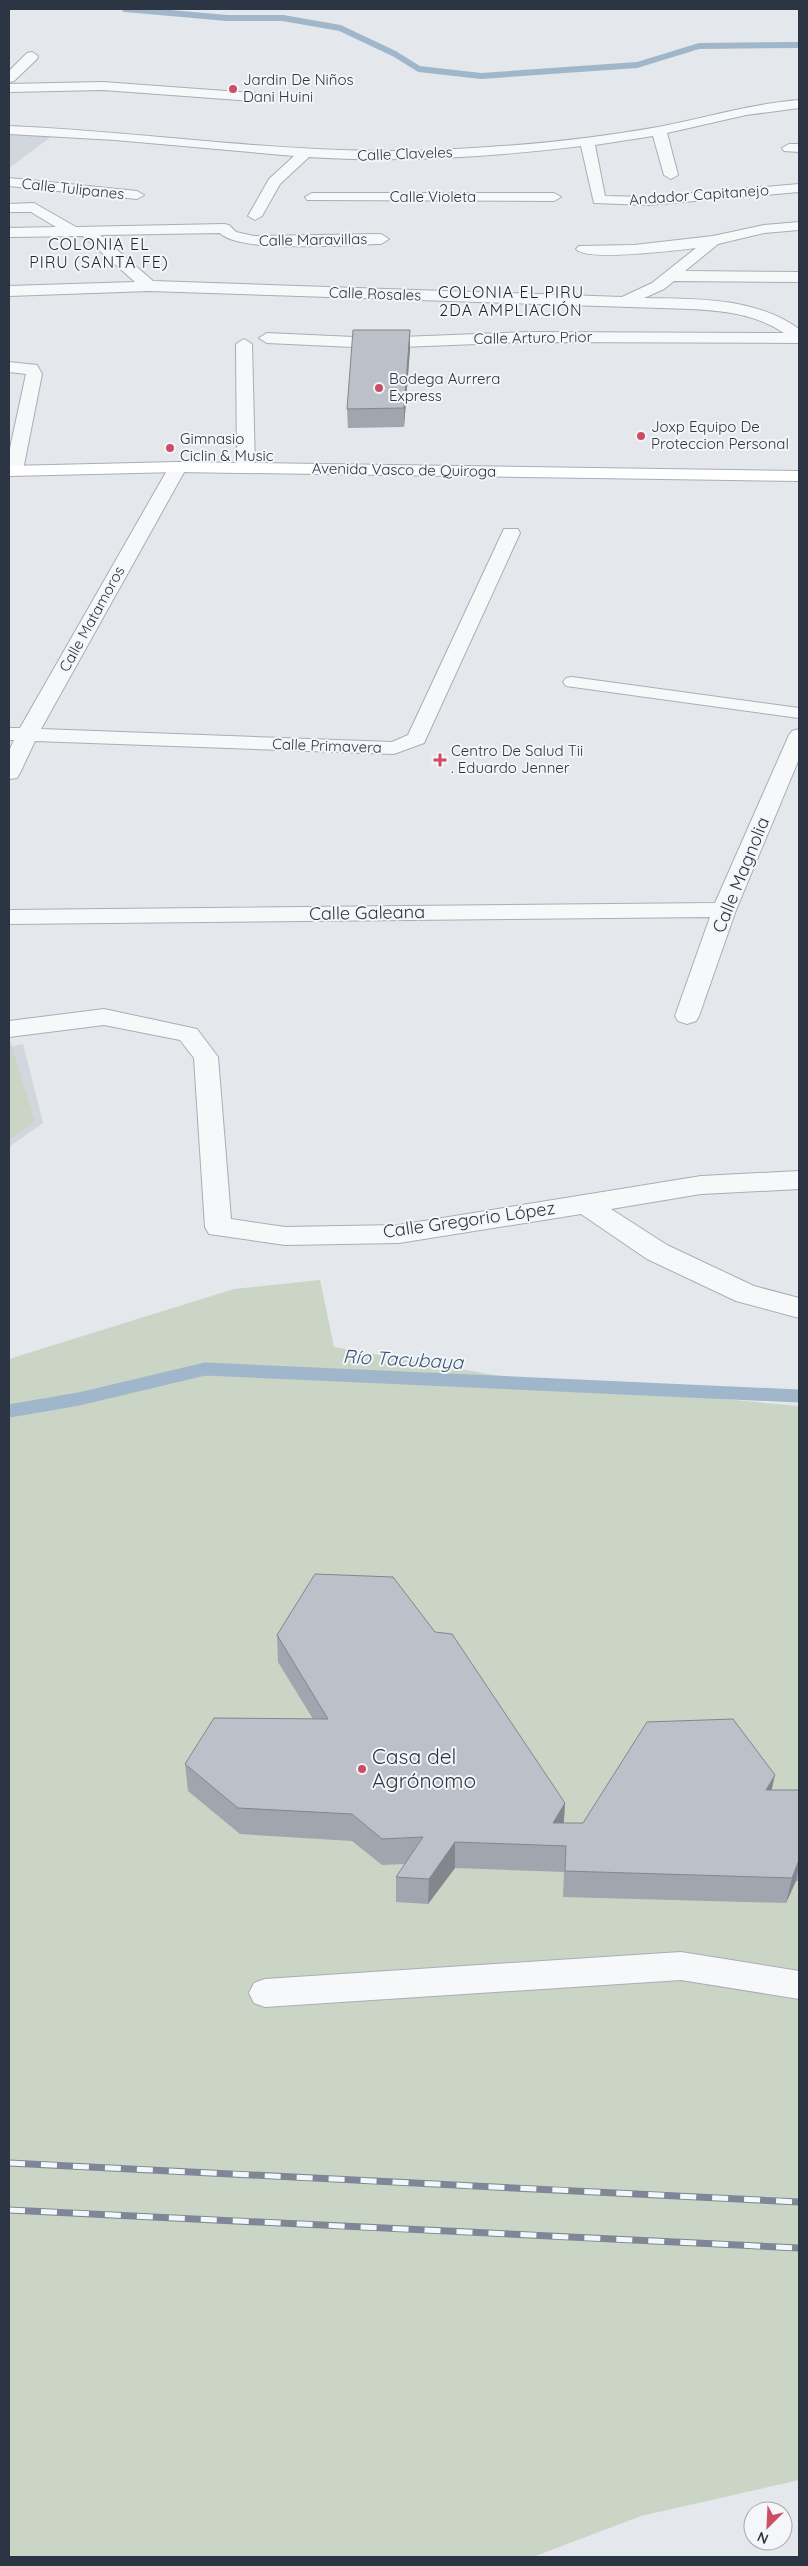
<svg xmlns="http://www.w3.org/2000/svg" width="808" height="2566" viewBox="0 0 808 2566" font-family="Quicksand,sans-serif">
<rect width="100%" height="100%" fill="#e4e7eb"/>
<!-- built -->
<g fill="#d2d6dd">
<path d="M9,133h47l-47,35z"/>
<path d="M23,1044l20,79 -34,24v-100z"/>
</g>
<!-- green -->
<g fill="#cad5c5">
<path d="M9,1038l26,83 -26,19z"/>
<path d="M320,1280l14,67 201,35 264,24v1074l-158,36 -108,41h-524v-1198l225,-70z"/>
</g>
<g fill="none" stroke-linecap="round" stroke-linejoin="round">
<!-- stream-far1 -->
<path stroke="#a0b6ca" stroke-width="6" d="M125,9l102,9h56l57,10 55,26 24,15 62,7 156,-11 62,-19 100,-1"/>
<!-- stream -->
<path stroke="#a0b6ca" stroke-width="13" d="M9,1411l70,-12 126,-30 594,27"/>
<!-- lane casing -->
<g stroke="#a9aeb6" stroke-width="2">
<g id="lane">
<path d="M572,677l227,31v10l-233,-32 -3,-4 3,-4z"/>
<path d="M681,1952l118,19v28l-118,-19 -416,27 -11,-4 -5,-10 5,-10 11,-4z"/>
</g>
</g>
<!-- street casing -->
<g stroke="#a9aeb6" stroke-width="2">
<g id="street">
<path d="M32,52l6,4 -1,3 -23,22 -5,1v-11l18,-18z"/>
<path d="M103,82l164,12 7,4 -7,4 -164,-12 -94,2v-8z"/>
<path d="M799,100v8l-53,7 -79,18 11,42 -7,4 -7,-4 -11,-39 -58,9 10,51 43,1 151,-13v8l-151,13 -54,-2 -13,-57c-90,11 -182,17 -272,11l-29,27 -18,32 -7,4 -7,-4 21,-37 25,-23 -179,-16 -106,-6v-8c142,6 284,30 427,24 74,-3 149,-10 222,-23 47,-9 93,-23 141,-27z"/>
<path d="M789,144h10v8l-15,-1 -2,-3z"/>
<path d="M9,178l128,13 7,4 -7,4 -128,-13z"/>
<path d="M312,193h242l7,4 -7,4 -247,-1 -2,-3z"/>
<path d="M34,203l42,24 148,-3 5,1 7,7 18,4 127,-2 8,5 -8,5c-33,0 -140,10 -161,-11l-120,2 53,46 469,16 30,-14 44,-35c-18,2 -111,14 -120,1l3,-3 55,-1 79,-9 51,-11 35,-3v8l-35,3 -46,11 -33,27 114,1v10l-125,-1 -10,8 -20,9c53,1 110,-1 155,31v14l-271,-1 -153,6 -108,-5 -8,-5 8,-5 108,5 153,-6 256,1c-28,-19 -60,-22 -93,-24l-542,-18 -140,5v-10l126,-4 -52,-46 -74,1v-9l47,-1 -25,-15h-22v-8z"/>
<path d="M244,339l8,5 3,124 -3,4h-12l-3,-4 -1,-124z"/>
<path d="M9,362l28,3 5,9 -19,96 -3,4h-11v-21l17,-79 -17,-2z"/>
<path d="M178,462l6,1 3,4 -146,262 351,13 16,-7 94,-202 2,-4h14l2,4 -96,210 -30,11 -359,-13 -15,32 -3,5 -8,1v-28l5,-11h-5v-12h11l149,-261 3,-4z"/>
<path d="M799,729v30l-63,151 -37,106 -3,5 -9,3 -9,-3 -3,-5 35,-99 -701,7v-14l706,-7 74,-168 3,-4z"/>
<path d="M104,1009l93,20 21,28 13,162 54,8 114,-2 302,-49 98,-5v18l-98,5 -90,15 56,36 87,41 45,12v20l-63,-17 -89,-42 -66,-45 -182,29 -114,2 -76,-11 -4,-7 -11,-169 -14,-18 -76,-15 -95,12v-16z"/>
</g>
</g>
<!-- secondary casing -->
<g stroke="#a9aeb6" stroke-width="2">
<path id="secondary" d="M178,462l621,9v10l-621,-9 -169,4v-10z"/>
</g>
<!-- lane -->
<use href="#lane" fill="#f7f8fa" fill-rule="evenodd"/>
<!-- street -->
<use href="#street" fill="#f7f8fa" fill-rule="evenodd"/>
<!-- secondary -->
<use href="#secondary" fill="#fff" fill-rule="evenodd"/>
<!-- rail casing -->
<g stroke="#7d8795" stroke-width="7">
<g id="rail">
<path d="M9,2163l790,39"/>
<path d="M9,2210l790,38"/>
</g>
</g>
<!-- rail -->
<use href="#rail" stroke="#f4f6f9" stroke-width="5" stroke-dasharray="16" stroke-linecap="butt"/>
</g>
<!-- wall -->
<g fill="#a1a5ad">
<path d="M410,330v19l-6,78 -56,1 -1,-19z"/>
<path d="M277,1635l288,168 -1,20h19l189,-33h27v91h-3l-10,22 -223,-6 1,-25 -109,-4 -27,36 -32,-2v-25l9,-13 -23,1 -30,-24 -112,-7 -52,-43 -3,-27 128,-45 -35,-57z"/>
</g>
<!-- shaded-wall -->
<g fill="#83868d">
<path d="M410,330v19l-6,78v-19z"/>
<path d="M775,1775l-6,27 -3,-12z"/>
<path d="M565,1803l-2,27 -10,-7z"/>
<path d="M455,1842v26l-27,36 1,-25z"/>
<path d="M799,1860v5l-3,16 -10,22 6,-25z"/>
</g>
<!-- building -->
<g fill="#bbc0c9" stroke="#83868d">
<path d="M353,330h57l-6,78 -57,1z"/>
<path d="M315,1574l78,3 42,55 17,2 113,169 -12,20h30l64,-101 86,-3 42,56 -9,15h33v70l-7,18 -227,-7 1,-25 -111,-4 -26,37 -33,-2 27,-40 -41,2 -30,-25 -114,-6 -53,-44 29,-46 114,1 -51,-84z"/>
</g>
<!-- markers -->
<g fill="#cc4d64" stroke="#f4f6f9" stroke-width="2">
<circle cx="233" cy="89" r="5"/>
<circle cx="379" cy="388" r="5"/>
<circle cx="641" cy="436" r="5"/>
<circle cx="170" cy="448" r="5"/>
<path d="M437.5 752.5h5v5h5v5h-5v5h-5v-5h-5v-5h5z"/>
<circle cx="362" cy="1769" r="5"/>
</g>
<g text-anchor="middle" stroke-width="4" stroke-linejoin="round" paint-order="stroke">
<!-- far-poi labels -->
<g font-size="15" fill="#2c3544" stroke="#f4f6f9" text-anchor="start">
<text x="243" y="85">Jardin De Niños<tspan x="243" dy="17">Dani Huini</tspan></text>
<text x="389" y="384">Bodega Aurrera<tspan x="389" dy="17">Express</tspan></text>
<text x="651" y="432">Joxp Equipo De<tspan x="651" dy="17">Proteccion Personal</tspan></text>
<text x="180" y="444">Gimnasio<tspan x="180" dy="17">Ciclin &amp; Music</tspan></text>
<text x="451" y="756">Centro De Salud Tii<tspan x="451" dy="17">. Eduardo Jenner</tspan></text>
</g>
<!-- far-street labels -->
<g font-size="15" fill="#2c3544" stroke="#f4f6f9">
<text transform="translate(405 154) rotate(-2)" y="5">Calle Claveles</text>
<text transform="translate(73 189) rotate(6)" y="5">Calle Tulipanes</text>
<text transform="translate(699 195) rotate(-4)" y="5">Andador Capitanejo</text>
<text x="433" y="202">Calle Violeta</text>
<text transform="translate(313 240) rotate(-1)" y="5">Calle Maravillas</text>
<text transform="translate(375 294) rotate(2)" y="5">Calle Rosales</text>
<text transform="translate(533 338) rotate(-1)" y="5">Calle Arturo Prior</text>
<text transform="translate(404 470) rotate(1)" y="5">Avenida Vasco de Quiroga</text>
<text transform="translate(92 619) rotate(-61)" y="5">Calle Matamoros</text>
<text transform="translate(327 746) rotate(2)" y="5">Calle Primavera</text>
</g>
<!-- far-neighbourhood labels -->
<g font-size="16" letter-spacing="1" fill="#1e2635" stroke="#f4f6f9">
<text x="99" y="250">COLONIA EL<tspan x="99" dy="18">PIRU (SANTA FE)</tspan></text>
<text x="511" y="298">COLONIA EL PIRU<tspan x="511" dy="18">2DA AMPLIACIÓN</tspan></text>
</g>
<!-- street labels -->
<g font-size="18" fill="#2c3544" stroke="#f4f6f9">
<text transform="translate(741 875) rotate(-68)" y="6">Calle Magnolia</text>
<text transform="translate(367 913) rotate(-1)" y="6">Calle Galeana</text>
<text transform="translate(469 1220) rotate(-8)" y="6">Calle Gregorio López</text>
</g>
<!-- water labels -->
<g font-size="19" font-style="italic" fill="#365577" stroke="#f4f6f9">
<text transform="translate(403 1359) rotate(3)" y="7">Río Tacubaya</text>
</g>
<!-- near-poi labels -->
<g font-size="21" fill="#2c3544" stroke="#f4f6f9" text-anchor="start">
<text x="372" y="1764">Casa del<tspan x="372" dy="24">Agrónomo</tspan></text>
</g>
</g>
<!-- border -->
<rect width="808" height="2566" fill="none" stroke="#2c3544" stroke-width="20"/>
<!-- north arrow -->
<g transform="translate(768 2526) rotate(204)"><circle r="24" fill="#f4f6f9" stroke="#a4a9b1"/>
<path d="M0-4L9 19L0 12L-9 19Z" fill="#cc4d64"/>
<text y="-8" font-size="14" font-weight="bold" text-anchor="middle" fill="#2c3544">N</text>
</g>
</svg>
